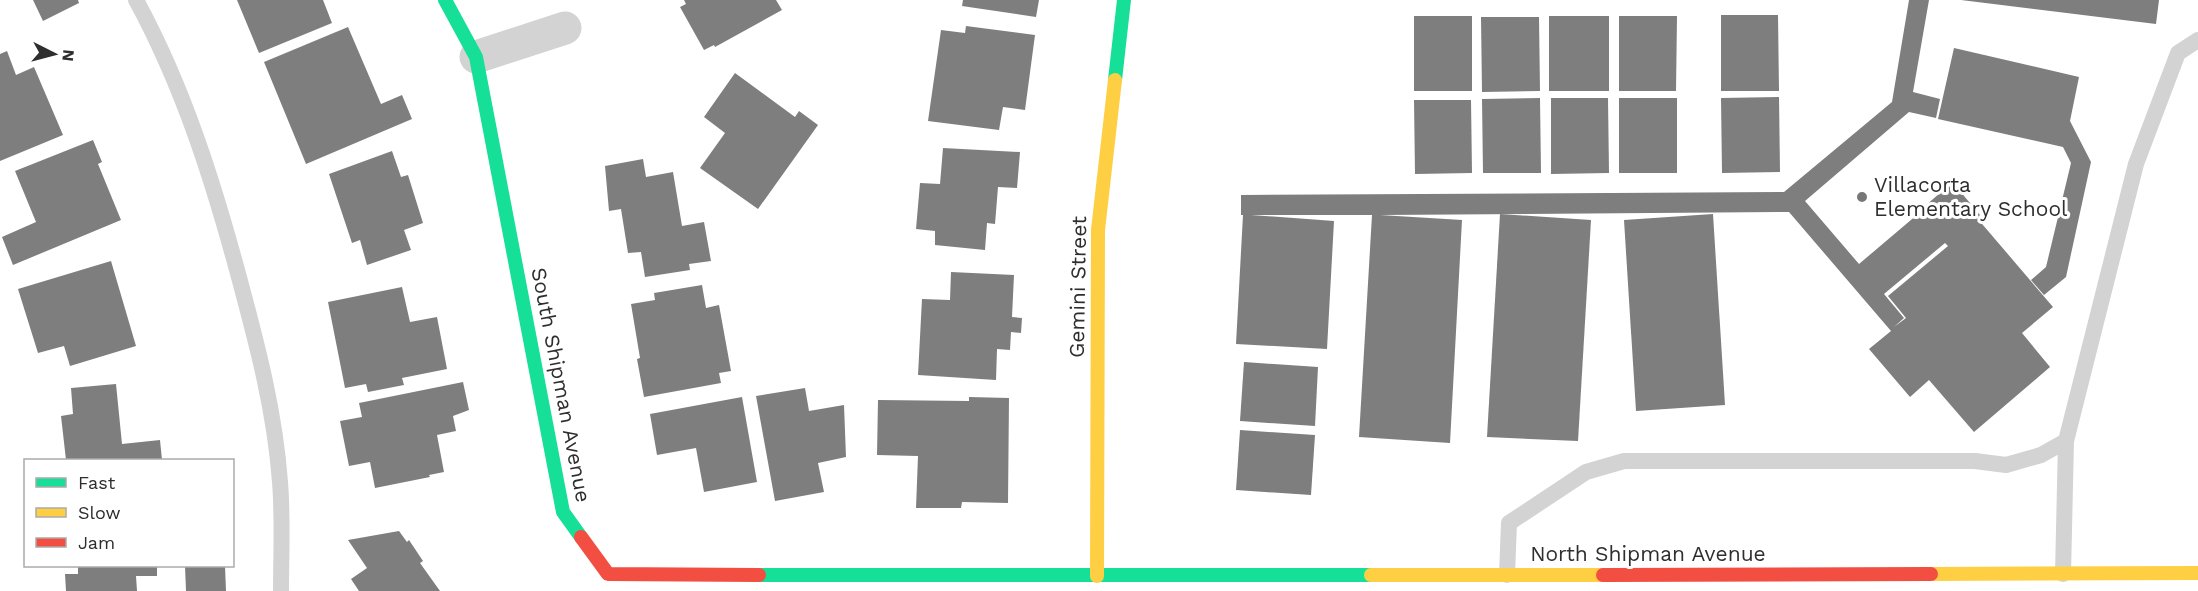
<svg xmlns="http://www.w3.org/2000/svg" width="2198" height="591" viewBox="0 0 2198 591" font-family="'Work Sans',sans-serif">
<rect width="100%" height="100%" fill="#fff"/>
<!-- building -->
<g fill="#7e7e7e" fill-rule="evenodd">
<path d="M33,0h45l1,3 -36,18z"/>
<path d="M237,0h86l9,23 -73,30z"/>
<path d="M684,0h92l6,10 -67,37 -1,-2 -10,5 -24,-43 6,-3z"/>
<path d="M963,0h76l-3,17 -74,-11z"/>
<path d="M1909,0h20l-16,92 27,7 -4,19 -27,-6 -104,89 54,63 59,-50 -1,-1 31,-27 2,1 4,-3 26,31 -3,3 76,89 -31,26 28,34 -76,65 -45,-52 -19,17 -41,-48 22,-18 -102,-119 -409,3 82,5 -12,223 -91,-6 13,-222h-121l83,6 -7,128 -91,-5 7,-129h-2v-20l543,-3 108,-90zM1945,243l3,3 -60,50 18,22 -12,9 10,-9 -20,-24z"/>
<path d="M1961,0h198l-3,24z"/>
<path d="M1721,15h57l1,76h-58z"/>
<rect x="1414" y="16" width="58" height="75"/>
<rect x="1549" y="16" width="60" height="75"/>
<path d="M1619,16h58l-1,75h-57z"/>
<path d="M1481,17h58l1,74 -58,1z"/>
<path d="M966,26l69,9 -10,75 -22,-3 -4,23 -71,-9 13,-91 24,3z"/>
<path d="M348,27l33,77 21,-9 10,24 -106,45 -42,-102z"/>
<path d="M1954,48l125,29 -9,44 21,41 -25,115 -22,18 -13,-15 15,-13 25,-104 -8,-16 -125,-28z"/>
<path d="M7,51l9,24 18,-8 29,68 -63,26v-107z"/>
<path d="M735,73l60,44 4,-6 19,14 -60,84 -58,-41 25,-35 -21,-16z"/>
<path d="M1779,97l1,75 -58,1 -1,-75z"/>
<path d="M1540,98l1,75h-58l-1,-74z"/>
<path d="M1551,98h57l1,75 -58,1z"/>
<rect x="1619" y="98" width="58" height="75"/>
<path d="M1414,100h57l1,73 -57,1z"/>
<path d="M93,140l9,22 -4,2 23,56 -108,45 -11,-28 34,-15 -21,-51z"/>
<path d="M943,148l77,4 -3,36 -19,-1 -3,37 -8,-1 -2,27 -50,-5v-14l-19,-2 4,-46 20,1z"/>
<path d="M392,151l9,26 7,-2 15,48 -19,7 7,20 -44,15 -7,-25 -8,3 -23,-69z"/>
<path d="M643,159l3,18 27,-5 9,54 22,-4 7,39 -22,3 1,6 -45,7 -4,-25 -13,1 -7,-44 -12,2 -4,-45z"/>
<path d="M1500,214l91,6 -13,221 -91,-4z"/>
<path d="M1713,214l12,191 -89,6 -12,-191z"/>
<path d="M111,261l25,85 -66,20 -6,-20 -26,7 -20,-64z"/>
<path d="M951,272l63,3 -2,42 10,1 -1,15 -10,-1 -1,18 -13,-1 -1,31 -78,-5 4,-76 28,1z"/>
<path d="M702,285l4,23 13,-3 12,66 -12,2 2,10 -77,14 -7,-38 3,-1 -9,-54 24,-4 -1,-7z"/>
<path d="M402,287l8,35 27,-5 10,52 -45,9 2,7 -36,7 -2,-8 -21,4 -17,-86z"/>
<path d="M1244,362l74,5 -3,59 -75,-5z"/>
<path d="M463,382l6,28 -16,6 3,15 -19,4 7,37 -15,3 1,2 -55,11 -5,-26 -21,4 -9,-45 22,-4 -3,-14z"/>
<path d="M116,384l6,60 38,-4 2,20h-96l-5,-44 12,-2 -2,-26z"/>
<path d="M805,388l4,23 35,-6 2,52 -28,6 6,29 -49,9 -19,-105z"/>
<path d="M742,397l15,85 -53,10 -8,-44 -39,7 -7,-41z"/>
<path d="M969,397l40,1 -1,105 -46,-1 -1,6h-45l2,-52 -41,-1 1,-55 91,1z"/>
<path d="M1240,430l75,5 -4,60 -75,-5z"/>
<path d="M399,531l8,11 2,-2 14,21 -3,2 20,28h-81l-8,-12 16,-11 -19,-28z"/>
<path d="M78,566h79v10h-21l1,15h-71l-1,-17h13z"/>
<path d="M185,566h40l1,25h-40z"/>
</g>
<g fill="none" stroke-linecap="round" stroke-linejoin="round">
<!-- lane -->
<g stroke="#d3d3d3" stroke-width="16">
<path d="M136,0c48,88 78,184 104,281 18,67 35,132 40,201 3,36 1,73 1,109"/>
<path d="M2063,574l3,-133"/>
<path d="M1507,575l2,-52 77,-51 38,-11h351l31,4 35,-10 25,-14 70,-277 42,-111 20,-13"/>
</g>
<!-- street -->
<path stroke="#d3d3d3" stroke-width="33" d="M476,57l89,-29"/>
<!-- fast -->
<g stroke="#16e098" stroke-width="14">
<path d="M445,0l31,57 87,455 18,25"/>
<path d="M1115,80l9,-80"/>
<path d="M759,575h612"/>
</g>
<!-- slow -->
<g stroke="#ffcf43" stroke-width="14">
<path d="M1931,574l267,-1"/>
<path d="M1371,575h232"/>
<path d="M1097,576l1,-346 17,-150"/>
</g>
<!-- jam -->
<g stroke="#f24e42" stroke-width="14">
<path d="M581,537l27,37 151,1"/>
<path d="M1603,575l328,-1"/>
</g>
</g>
<!-- markers -->
<circle fill="#777" stroke="#fff" stroke-width="2" cx="1862" cy="197" r="6"/>
<g text-anchor="middle" stroke-width="6" stroke-linejoin="round" paint-order="stroke">
<!-- poi labels -->
<g font-size="21" fill="#2e2e2e" stroke="#fff" text-anchor="start">
<text x="1874" y="192">Villacorta<tspan x="1874" dy="24">Elementary School</tspan></text>
</g>
<!-- street labels -->
<g font-size="21" fill="#2e2e2e" stroke="#fff">
<text transform="translate(1078 287) rotate(-89)" y="7">Gemini Street</text>
<text transform="translate(561 385) rotate(79)" y="7">South Shipman Avenue</text>
<text x="1648" y="561">North Shipman Avenue</text>
</g>
</g>
<!-- legend -->
<rect x="24" y="459" width="210" height="108" fill="#ffffff" stroke="#ababab" stroke-width="1.5"/>
<rect x="36" y="478" width="30" height="9" fill="#16e098" stroke="#ababab" stroke-width="1.5"/>
<text x="78" y="489" font-size="18" fill="#2e2e2e">Fast</text>
<rect x="36" y="508" width="30" height="9" fill="#ffcf43" stroke="#ababab" stroke-width="1.5"/>
<text x="78" y="519" font-size="18" fill="#2e2e2e">Slow</text>
<rect x="36" y="538" width="30" height="9" fill="#f24e42" stroke="#ababab" stroke-width="1.5"/>
<text x="78" y="549" font-size="18" fill="#2e2e2e">Jam</text>
<!-- north arrow -->
<g transform="translate(54 54) rotate(96)" stroke="#ffffff" stroke-width="4.5" paint-order="stroke">
<path d="M0-4.5L10 22L0 15L-10 22Z" fill="#2e2e2e"/>
<text y="-9" font-size="16" font-weight="bold" text-anchor="middle" fill="#2e2e2e">N</text>
</g>
</svg>
